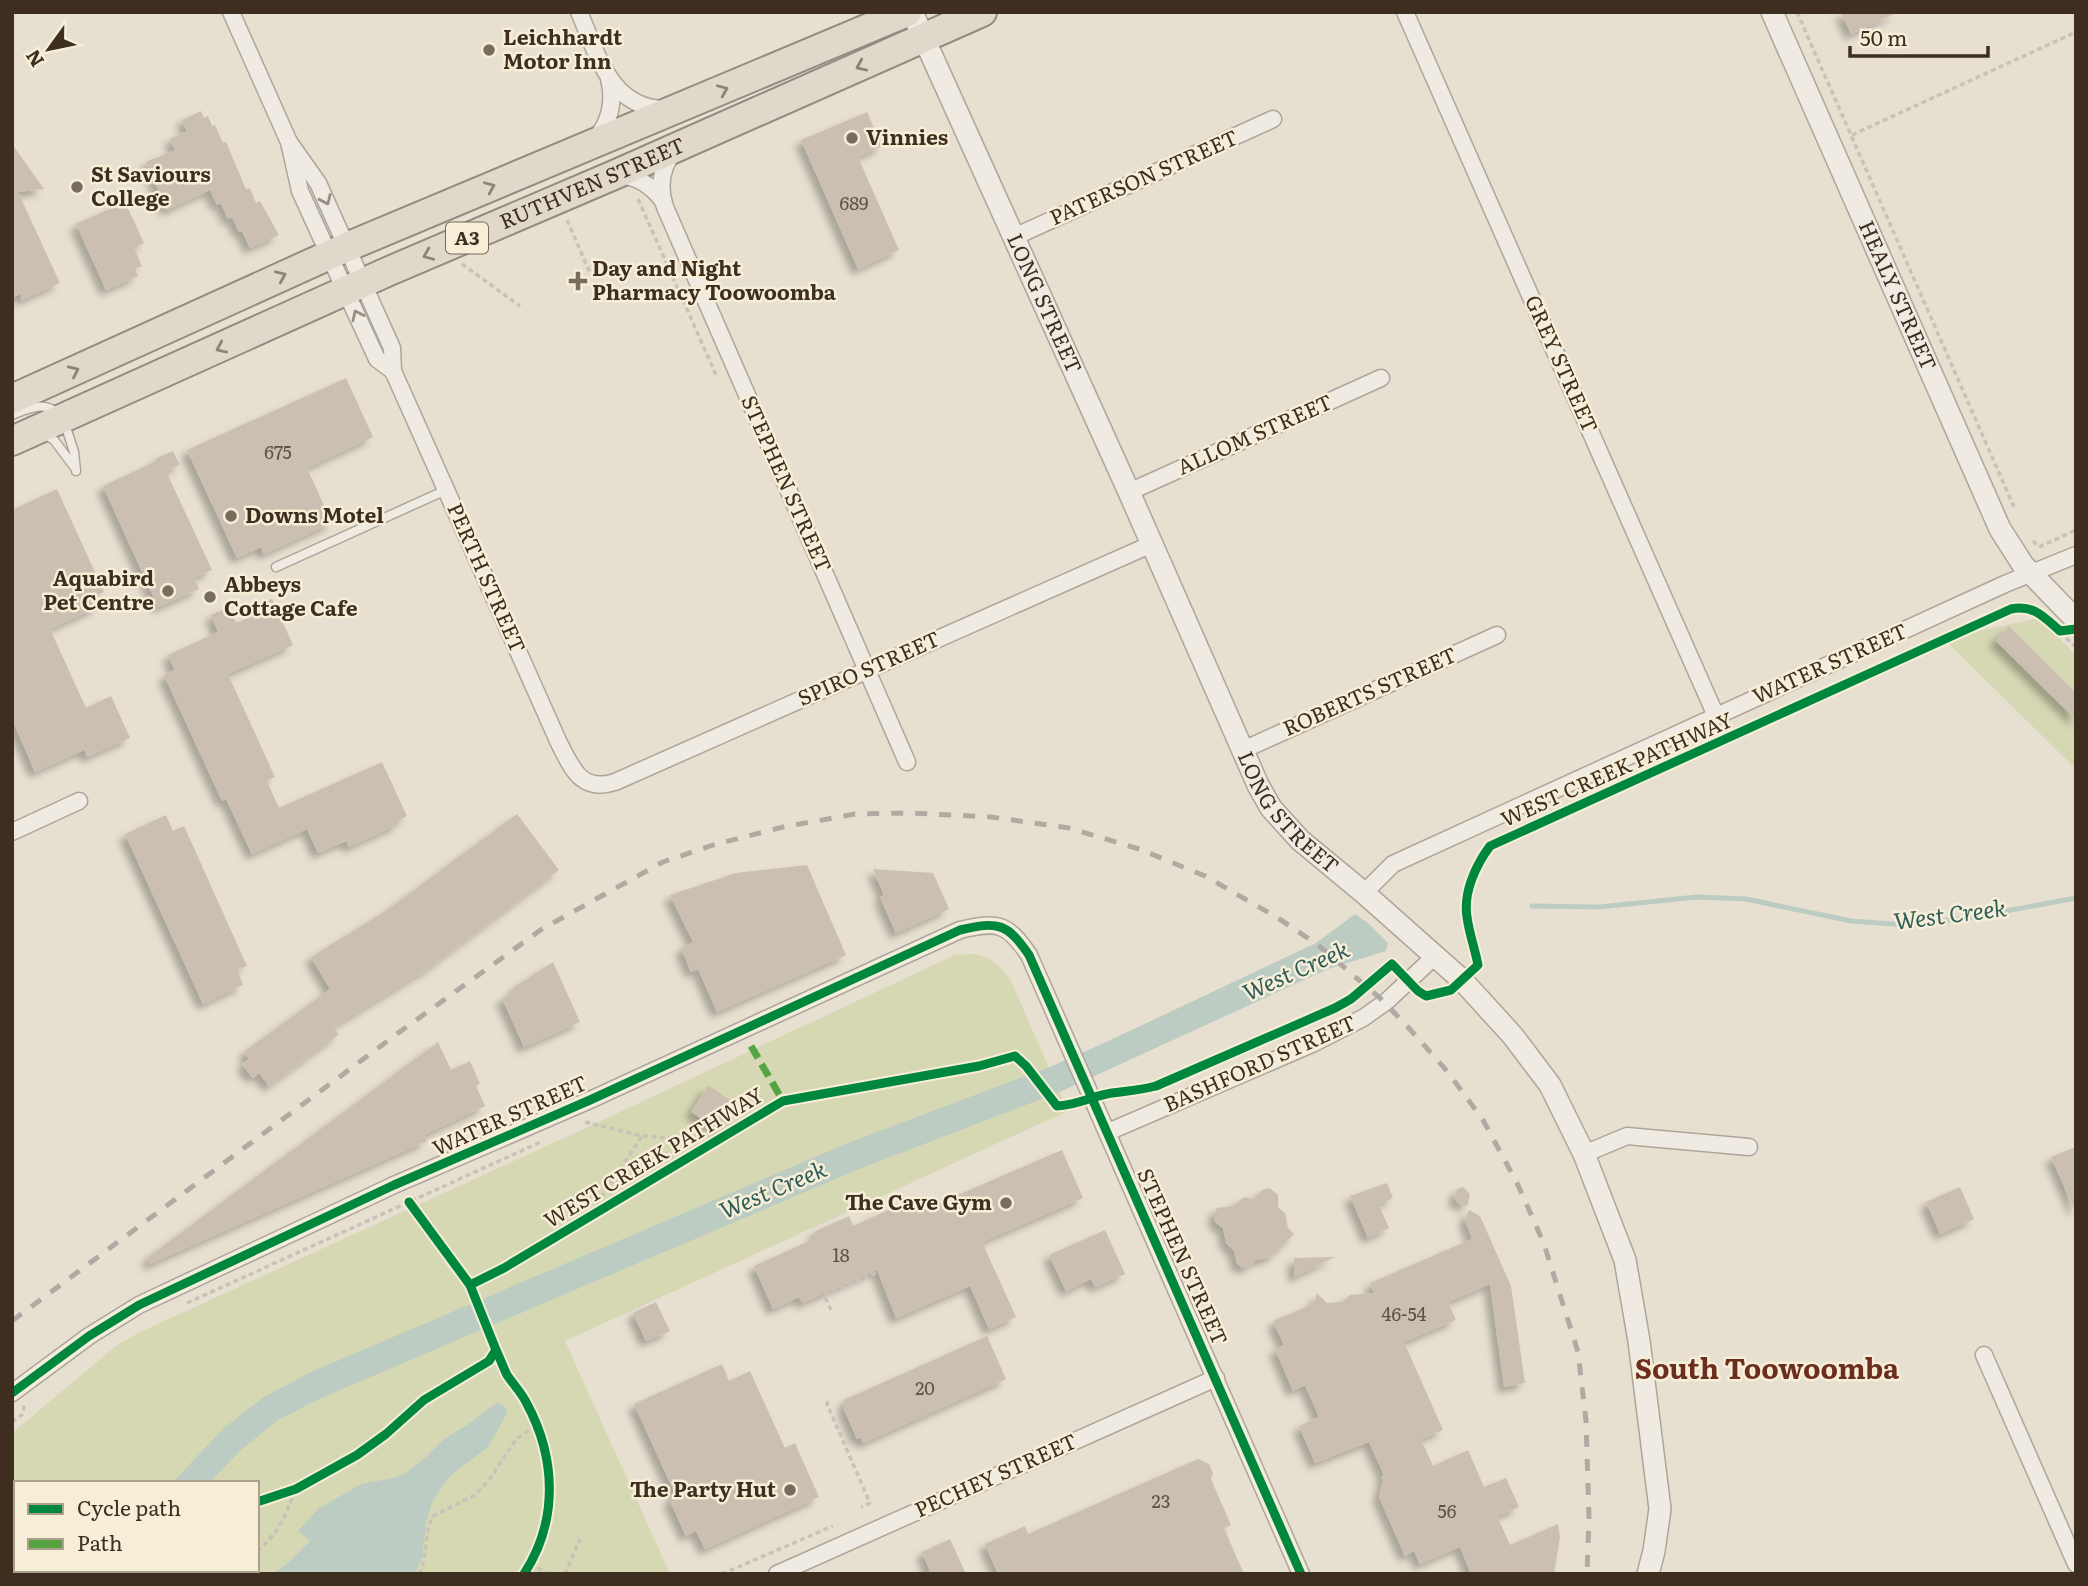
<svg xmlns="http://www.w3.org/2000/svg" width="2088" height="1586" viewBox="0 0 2088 1586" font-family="Literata,serif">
<defs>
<filter id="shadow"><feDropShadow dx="-6" dy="6" stdDeviation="3.5" flood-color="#0004"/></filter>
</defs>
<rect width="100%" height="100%" fill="#e7e0d1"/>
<!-- green -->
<g fill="#d6d7b3" fill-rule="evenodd">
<path d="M2039,618l37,37v114l-128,-126 26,-11z"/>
<path d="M972,954c20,2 28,11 39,27l57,130 -503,230 105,233h-658v-141l104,-87 22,-13 439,-201 378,-177zM16,1483h241v87h-241z"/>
</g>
<!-- water -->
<g fill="#bcccc2">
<path d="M1355,914l13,9 20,20 -2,8 -58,18 -266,122 -203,78 -538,229 -43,22 -36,29 -33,34h-37l52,-55 40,-31 45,-24 539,-230 204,-77 50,-22 214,-101z"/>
<path d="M497,1403l8,4 2,6 -19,34 -38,29 -18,26 -6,20 -4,36 -7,16h-142l15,-11 22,-22 -12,-10 20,-22 43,-25 32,-6 13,-5 21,-17 17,-17 23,-14z"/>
</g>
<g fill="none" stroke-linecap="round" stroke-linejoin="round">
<!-- stream -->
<g stroke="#bcccc2" stroke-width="5">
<path d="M1532,906l67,1 98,-10 49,2 105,22 56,4 61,-7 108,-20"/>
<path d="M143,1570l5,4"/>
</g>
</g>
<!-- building -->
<g fill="#cbbfb2" filter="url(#shadow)">
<path d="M1841,12h57l-47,22z"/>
<path d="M201,111l3,7 4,-2 4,10 3,-1 8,18 3,-1 20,47 4,-1 6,15 4,-2 19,34 -29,13 -8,-17 -3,1 -7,-15 -4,2 -7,-16 -4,2 -7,-15 -43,20 -21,-48 29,-12 -5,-11 17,-8 -5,-11z"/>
<path d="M867,112l15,34 -24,11 41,93 -41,19 -57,-129z"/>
<path d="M12,144l32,45 -26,3 42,91 -38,17 -2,-6 -8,4z"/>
<path d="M125,202l19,41 -10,5 8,18 -7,3 3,7 -32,14 -30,-66z"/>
<path d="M346,378l27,59 -66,31 25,55 -68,31 -3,-7 -24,11 -50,-108z"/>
<path d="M173,451l7,14 -14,6 46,99 -18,8 5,11 -41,18 -55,-121 53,-25 -1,-2z"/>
<path d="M57,489l47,103 -10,5 4,10 -48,22 36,79 25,-12 19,42 -43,19 -3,-7 -49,22 -23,-53v-209z"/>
<path d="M272,599l21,46 -65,29 47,103 -8,4 12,27 103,-46 25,54 -9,5 1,3 -50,23 -3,-6 -28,12 -11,-24 -55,25 -26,-55 -4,2 -58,-126 11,-5 -7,-15 50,-23 -7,-17 18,-8 7,16 25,-11 -3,-7z"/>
<path d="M2009,626l67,67v27l-81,-80z"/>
<path d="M517,814l42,56 -133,100 -93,57 6,7 -70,52 -10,-13 -6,5 -11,-14 7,-5 -5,-7 86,-63 -19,-32 76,-47z"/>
<path d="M166,815l7,16 11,-5 63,140 -10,4 6,15 -40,19 -78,-170z"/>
<path d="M807,865l39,90 -129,57 -19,-43 -7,3 -10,-24 12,-6 -23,-47 66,-22z"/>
<path d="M873,869l60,4 16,36 -53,24 -16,-36 4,-2z"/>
<path d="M553,962l27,60 -56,25 -22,-49 12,-6 -1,-4z"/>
<path d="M438,1042l13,28 19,-9 10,23 -4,2 9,20 -61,29 3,6 -277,123 -3,-6z"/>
<path d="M708,1085l28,19 -17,26 -28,-18z"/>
<path d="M2076,1147v66l-25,-56z"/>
<path d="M1062,1150l21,48 -101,44 34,75 -27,12 -19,-43 -74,32 -19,-48 -75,33 -3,-6 -26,12 -19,-43 62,-28 -2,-6 35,-16 4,10 62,-28 6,13z"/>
<path d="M1387,1183l6,15 -14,7 10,23 -21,10 -18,-42z"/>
<path d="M1463,1187l7,7 -3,12 -9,-3 -4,-5 3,-9z"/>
<path d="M1960,1187l14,32 -34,15 -14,-32z"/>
<path d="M1270,1188l8,7v12l7,6 3,15 6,6 -23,23 -15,3 -6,6 -7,2 -6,-4 -3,-13 -8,-8 -3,-15 -8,-6 -1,-8 3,-6 16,-2 11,-9 10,2 8,-9z"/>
<path d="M1469,1210l11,6 31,70 14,97 -21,4 -14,-103 -42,18 8,18 -52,22 39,88 -22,9 12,27 35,-16 16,37 22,-9 13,29 -22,9 13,29 48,-21 2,13 -6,37h-83l-11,-27 -40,17 -6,-13 -9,5 -26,-59 4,-16 -2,-4 3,-2 -15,-33 -54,21 -16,-37 20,-9 -14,-32 -12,6 -18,-42 9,-4 -11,-24 40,-17 4,-11 10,10 15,-1 8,-7 24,-2 -4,-10 102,-44 -7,-19z"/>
<path d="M1105,1230l20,44 -30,13 -4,-8 -25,12 -17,-36z"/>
<path d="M1335,1257l-41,20v-19z"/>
<path d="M656,1302l14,29 -24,10 -13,-28z"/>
<path d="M987,1336l19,43 -143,64 -3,-6 -3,2 -14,-32 3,-1 -2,-6z"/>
<path d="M722,1364l7,17 21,-10 35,77 10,-5 24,54 -114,52 -9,-18 -10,5 -17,-37 7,-3 -42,-92z"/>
<path d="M1198,1459l11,5 4,9 -2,6 20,46 -7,3 20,46h-246l-13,-30 40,-18 3,8z"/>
<path d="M950,1539l16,35h-35l-9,-22z"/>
</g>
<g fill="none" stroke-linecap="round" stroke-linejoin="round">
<!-- service casing -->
<g stroke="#ada599" stroke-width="11">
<g id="service">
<path d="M12,415c17,-7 30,-14 46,-2"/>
<path d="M65,424l9,28 2,19"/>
<path d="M44,434l10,6 21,28"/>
<path d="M276,567l170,-77"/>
</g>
</g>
<!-- minor casing -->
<g stroke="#ada599" stroke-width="19">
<g id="minor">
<path d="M231,12l58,130 11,49 46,101 31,67 16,12"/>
<path d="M579,12c18,41 31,96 85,97"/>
<path d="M1405,12l311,704"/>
<path d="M595,140c15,-18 20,-38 14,-61"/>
<path d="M289,142l29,41 74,165 1,23 166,372c13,25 22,50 56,39l537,-238"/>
<path d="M675,150c-14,17 -17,36 -10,57l242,555"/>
<path d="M618,175c19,1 34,11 45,26"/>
<path d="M1014,237l259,-118"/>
<path d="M1129,492l252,-114"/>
<path d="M1243,750l254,-115"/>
<path d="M12,832l67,-31"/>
<path d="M1364,893l29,-29 612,-280 71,-29"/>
<path d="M1108,1132l204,-88 51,-26 24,-17 48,-45"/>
<path d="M1584,1154l43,-18 122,11"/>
<path d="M1984,1355l92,209"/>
<path d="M12,1393l77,-57 50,-31 255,-120 196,-85 370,-170c38,-9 47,-7 69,25l272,619"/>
<path d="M777,1574l439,-196"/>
</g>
</g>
<!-- tertiary casing -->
<g stroke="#ada599" stroke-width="24">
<g id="tertiary">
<path id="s1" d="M912,12l217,480 129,293 13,23 29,32 64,53 98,87 51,56 37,49 34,69 41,106 14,81 21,168 -6,42 -6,23"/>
<path id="s2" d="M1772,12l228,517 23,36 53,55"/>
</g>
</g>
<!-- trunk casing -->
<g stroke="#928b80" stroke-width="32">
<g id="trunk">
<path d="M12,399l335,-152 560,-235"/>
<path id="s3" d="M12,441l375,-169 227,-97 368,-163"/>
</g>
</g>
<!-- path -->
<g stroke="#c8c2b9" stroke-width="3.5" stroke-dasharray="5 3.5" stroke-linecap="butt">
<path d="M1797,12l217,495"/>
<path d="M1852,135l224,-103"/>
<path d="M638,199l79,178"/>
<path d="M567,220l23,53"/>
<path d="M462,264l58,42"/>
<path d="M2033,541l6,6 37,-17"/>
<path d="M2066,638l10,9"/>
<path d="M585,1122l57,14 28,2 26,14"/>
<path d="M595,1213l1,-8 46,-69"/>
<path d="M187,1303l356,-162"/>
<path d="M831,1310l-7,-15 52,-22"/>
<path d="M828,1401l-1,3 43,99 -9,4"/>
<path d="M12,1422l11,-8 1,-9"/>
<path d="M257,1551c23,-19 28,-35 39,-62"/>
<path d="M530,1564l19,10"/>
<path d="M245,1570l2,4"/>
<path d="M236,1574l5,-4"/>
<path d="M419,1574c10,-19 4,-41 14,-58l42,-21 15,-16 26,-40 20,-13"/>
<path d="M565,1574l15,-35"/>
<path d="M722,1574l111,-48"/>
</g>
<!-- service -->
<use href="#service" stroke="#efebe3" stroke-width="8"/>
<!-- minor -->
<use href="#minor" stroke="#efebe3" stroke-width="16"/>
<!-- tertiary -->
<use href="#tertiary" stroke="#efebe3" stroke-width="21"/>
<!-- trunk -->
<use href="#trunk" stroke="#e0d9cb" stroke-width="28"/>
<!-- rail -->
<path stroke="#afaaa2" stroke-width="5" stroke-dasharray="12 12" stroke-linecap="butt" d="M12,1321l389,-290 141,-102 121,-67 50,-17 70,-18 72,-13 56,-1 80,4 78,11 70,21 66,27 73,42 40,27 63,54 26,27 40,45 36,49 35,65 26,59 34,108 8,69 3,97 -2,56"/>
<!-- quiet -->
<path stroke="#54a441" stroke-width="7" stroke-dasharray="14 7" stroke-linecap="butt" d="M751,1046l32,55"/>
<!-- cycleway casing -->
<g stroke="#f7eed8" stroke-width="13">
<g id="cycleway">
<path d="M470,1285l34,-17 279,-167 196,-35 36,-10 11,10 31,40c21,-1 35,-10 55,-13 15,-2 29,-3 44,-7l179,-78 16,-9 41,-35 26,27 8,5 25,-6 27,-25c-3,-16 -9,-32 -11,-48 -4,-25 9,-52 23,-71l521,-237c22,-5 33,8 49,22l16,-2"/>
<path d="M496,1350c4,8 7,17 11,25 6,9 14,17 19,27 30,55 33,118 -2,172"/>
<path d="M12,1393l77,-57 50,-31 255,-120 196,-85 370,-170c38,-9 47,-7 69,25l272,619"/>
<path d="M257,1502l39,-13 61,-34 29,-21 38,-34 65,-39 7,-11 -26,-65 -61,-83"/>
</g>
</g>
<!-- cycleway -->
<use href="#cycleway" stroke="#00873e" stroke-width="9"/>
</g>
<!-- one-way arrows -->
<defs><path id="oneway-chevron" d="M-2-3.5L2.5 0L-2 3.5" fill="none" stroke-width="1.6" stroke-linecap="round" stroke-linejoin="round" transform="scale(1.75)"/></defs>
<g stroke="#8e8476">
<use href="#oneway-chevron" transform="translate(861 66) rotate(156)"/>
<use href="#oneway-chevron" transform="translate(723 90) rotate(-23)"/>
<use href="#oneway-chevron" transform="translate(490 187) rotate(-23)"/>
<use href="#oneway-chevron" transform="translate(428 255) rotate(157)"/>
<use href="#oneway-chevron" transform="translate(281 276) rotate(-24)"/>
<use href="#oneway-chevron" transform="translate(221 348) rotate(156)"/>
<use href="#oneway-chevron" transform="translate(74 371) rotate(-25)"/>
</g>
<g stroke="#968c82">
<use href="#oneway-chevron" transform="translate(326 200) rotate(66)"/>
<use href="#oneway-chevron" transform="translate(357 315) rotate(-115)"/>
</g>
<!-- markers -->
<g fill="#786c5e" stroke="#f7eed8" stroke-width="2.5">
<circle cx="489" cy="50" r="7"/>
<circle cx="852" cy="138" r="7"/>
<circle cx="77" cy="187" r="7"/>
<path d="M574.5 270.5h7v7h7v7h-7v7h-7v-7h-7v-7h7z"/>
<circle cx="231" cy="516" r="7"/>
<circle cx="168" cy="591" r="7"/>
<circle cx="210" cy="597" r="7"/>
<circle cx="1006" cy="1203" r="7"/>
<circle cx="790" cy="1490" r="7"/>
</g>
<g text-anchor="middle" stroke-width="5" stroke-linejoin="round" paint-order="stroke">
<!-- number labels -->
<g font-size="18" fill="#605244">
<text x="854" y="210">689</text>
<text x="278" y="459">675</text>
<text x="841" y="1262">18</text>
<text x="1404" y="1321">46-54</text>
<text x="925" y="1395">20</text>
<text x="1161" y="1508">23</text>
<text x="1447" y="1518">56</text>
</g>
<!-- shield labels -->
<rect fill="#f7eed8" stroke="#756857" stroke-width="2" x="446" y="222.5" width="42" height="31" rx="5"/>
<g font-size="19" font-weight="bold" fill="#3d2e20">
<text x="467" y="245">A3</text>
</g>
<!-- poi labels -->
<g font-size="21" font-weight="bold" fill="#3d2e20" stroke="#f7eed8" text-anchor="start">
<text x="503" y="45">Leichhardt<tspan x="503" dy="24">Motor Inn</tspan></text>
<text x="866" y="145">Vinnies</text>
<text x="91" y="182">St Saviours<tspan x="91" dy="24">College</tspan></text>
<text x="592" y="276">Day and Night<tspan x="592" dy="24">Pharmacy Toowoomba</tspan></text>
<text x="245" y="523">Downs Motel</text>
<text x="154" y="586" text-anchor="end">Aquabird<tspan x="154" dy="24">Pet Centre</tspan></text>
<text x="224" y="592">Abbeys<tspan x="224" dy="24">Cottage Cafe</tspan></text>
<text x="992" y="1210" text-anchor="end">The Cave Gym</text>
<text x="776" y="1497" text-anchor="end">The Party Hut</text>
</g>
<!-- street labels -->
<g font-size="21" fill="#3d2e20" stroke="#f7eed8">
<text transform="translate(1144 178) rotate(-24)" y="7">PATERSON STREET</text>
<text dy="7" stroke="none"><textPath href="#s3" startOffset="635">RUTHVEN STREET</textPath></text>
<text dy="7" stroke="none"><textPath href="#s2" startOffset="310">HEALY STREET</textPath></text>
<text dy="7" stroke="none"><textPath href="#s1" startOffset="320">LONG STREET</textPath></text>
<text transform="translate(1561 364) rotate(66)" y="7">GREY STREET</text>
<text transform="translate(1255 435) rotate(-24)" y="7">ALLOM STREET</text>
<text transform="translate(786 484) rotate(66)" y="7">STEPHEN STREET</text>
<text transform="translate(486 578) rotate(66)" y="7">PERTH STREET</text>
<text transform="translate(1830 664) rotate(-24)" y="7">WATER STREET</text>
<text transform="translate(869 669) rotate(-24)" y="7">SPIRO STREET</text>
<text transform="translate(1370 692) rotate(-24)" y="7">ROBERTS STREET</text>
<text transform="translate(1617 770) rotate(-24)" y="7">WEST CREEK PATHWAY</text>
<text dy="7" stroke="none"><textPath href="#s1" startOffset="887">LONG STREET</textPath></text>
<text transform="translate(1260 1064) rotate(-24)" y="7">BASHFORD STREET</text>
<text transform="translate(510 1116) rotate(-24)" y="7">WATER STREET</text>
<text transform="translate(654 1158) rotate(-31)" y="7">WEST CREEK PATHWAY</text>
<text transform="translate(1182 1257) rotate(66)" y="7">STEPHEN STREET</text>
<text transform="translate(996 1476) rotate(-24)" y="7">PECHEY STREET</text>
</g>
<!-- water labels -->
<g font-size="23" font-style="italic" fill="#2f5d5a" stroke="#f7eed8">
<text transform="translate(1950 915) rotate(-7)" y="8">West Creek</text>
<text transform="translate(1296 971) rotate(-24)" y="8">West Creek</text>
<text transform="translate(773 1190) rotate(-23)" y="8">West Creek</text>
</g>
<!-- district labels -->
<g font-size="28" font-weight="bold" fill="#6b2e1e" stroke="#f7eed8">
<text x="1767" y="1379">South Toowoomba</text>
</g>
</g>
<!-- border -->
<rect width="2088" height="1586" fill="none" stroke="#3d2e20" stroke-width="28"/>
<!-- legend -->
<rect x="14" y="1481" width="245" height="91" fill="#f7eed8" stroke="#ada18e" stroke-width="2"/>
<rect x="28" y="1504" width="35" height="10" fill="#00873e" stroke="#ada18e" stroke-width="2"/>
<text x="77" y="1516" font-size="21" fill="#3d2e20">Cycle path</text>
<rect x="28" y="1539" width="35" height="10" fill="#54a441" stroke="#ada18e" stroke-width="2"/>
<text x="77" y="1551" font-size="21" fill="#3d2e20">Path</text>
<!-- north arrow -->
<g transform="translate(49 49) rotate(237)" stroke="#f7eed8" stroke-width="5" paint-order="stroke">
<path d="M0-5L12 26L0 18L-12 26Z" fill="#3d2e20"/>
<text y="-10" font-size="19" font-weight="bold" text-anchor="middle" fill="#3d2e20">N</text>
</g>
<!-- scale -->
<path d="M1850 46v10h138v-10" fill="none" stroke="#3d2e20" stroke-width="3.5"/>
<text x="1860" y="46" font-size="21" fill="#3d2e20" stroke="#f7eed8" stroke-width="5" paint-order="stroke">50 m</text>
</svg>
